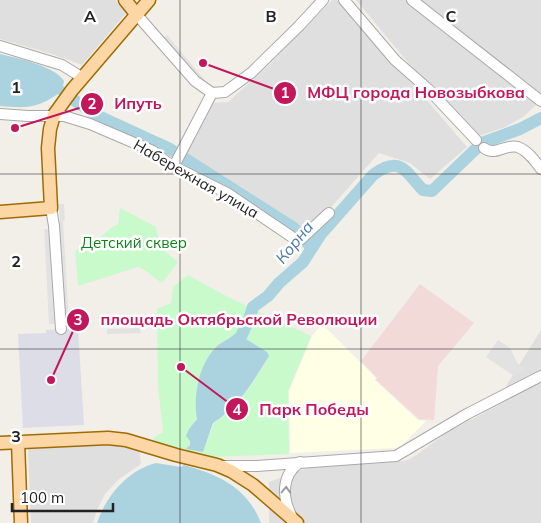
<svg xmlns="http://www.w3.org/2000/svg" width="541" height="523" viewBox="0 0 541 523" font-family="Mulish,sans-serif">
<rect width="100%" height="100%" fill="#f2efe9"/>
<!-- residential -->
<g fill="#e0dfdf">
<path d="M0,0h115l11,13 -44,52 -30,-11 -52,-15z"/>
<path d="M332,0h5l38,45 3,-2 89,104 -37,32 -20,-16 -31,-10 -46,52 -25,25 -39,-20 -87,-56 27,-51 19,-1 42,-38z"/>
<path d="M356,0h54l129,102 -16,15 -18,10 -29,10 -55,-59z"/>
<path d="M416,0h125v96z"/>
<path d="M541,330v193h-272v-41l38,-14 97,-7 8,-3 36,-26 62,-33 -4,-13z"/>
<path d="M126,444l13,5 2,15 -22,15 -14,15 -8,16 -4,13h-62l-3,-74z"/>
</g>
<!-- commercial -->
<path fill="#f2dad9" d="M420,284l54,39 -36,43 -4,54 -15,-1 -43,-39 1,-2 -16,-17z"/>
<!-- education -->
<path fill="#ffffe5" d="M322,324l54,54 -1,2 43,40 8,1 -24,24 -6,3 -106,5 -1,-62 23,-55z"/>
<!-- park -->
<g fill="#c8facc" fill-rule="evenodd">
<path d="M120,208l36,19 4,20 18,15 -16,21 -19,-14 -5,-2 -60,19 -3,-36c20,-3 26,-17 43,-26z"/>
<path d="M188,275l42,23 81,38 -23,55 1,63 -77,3 -60,-16 4,-5 7,-4 -5,-46 -1,-77 14,-6 2,-16zM233,336c14,5 26,9 36,20 -14,24 -31,52 -55,67l-11,29 -16,-4 3,-3 -1,-16c21,-19 4,-60 27,-83 5,-4 11,-6 17,-10z"/>
</g>
<!-- parking -->
<g fill="#e2e2e2">
<path d="M167,35l41,49 -3,3 -41,-49z"/>
<path d="M59,204h5l1,16 -2,1 6,102h-5l-6,-101 2,-1z"/>
<path d="M44,229h6l5,95h-6z"/>
<path d="M140,328l1,5 -34,1v-5z"/>
<path d="M498,340l12,8 8,16 8,5 -12,7 -28,-19z"/>
</g>
<!-- plaza -->
<path fill="#dddde8" d="M78,328l6,97 -61,3 -5,-94 28,-1v-3z"/>
<!-- water -->
<g fill="#aad3df">
<path d="M0,54c17,4 55,12 64,27l-1,5 2,2 -5,7 -2,-1c-23,15 -31,14 -58,12z"/>
<path d="M236,333l31,19 2,4c-15,24 -30,51 -56,67l-10,29 -17,-3 4,-4v-4l-4,-5 3,-7 8,-10c-4,-23 2,-56 20,-73 6,-5 13,-7 19,-13z"/>
<path d="M156,463l25,4 3,-2c35,10 63,22 77,58h-164c9,-27 31,-53 59,-60z"/>
</g>
<g fill="none" stroke-linecap="round" stroke-linejoin="round">
<!-- river -->
<g stroke="#aad3df" stroke-width="12">
<path d="M74,100l22,15 74,34 124,79 17,19"/>
<path d="M235,350l14,-31 4,-12 15,-11 11,-13 24,-21 18,-28 52,-59c28,-21 33,-2 50,15l9,1 50,-48 38,-14 21,-11"/>
</g>
<!-- minor casing -->
<g stroke="#a9a9a9" stroke-width="12">
<g id="minor">
<path d="M344,0l51,60 33,29 48,51"/>
<path d="M412,0l129,101"/>
<path d="M137,15l58,66 17,12"/>
<path d="M0,46l62,19 21,13"/>
<path d="M0,114l28,2h36l26,8 63,27 16,13 58,29 68,46h6l28,-26"/>
<path d="M484,148c12,9 21,-5 34,-1 10,4 17,14 23,22"/>
<path d="M174,166l38,-73 13,-1 26,-19 48,-47 24,-26"/>
<path d="M51,208l3,18 7,103"/>
<path d="M223,466h34l139,-10 71,-42 74,-38"/>
<path d="M292,517c-10,-19 -11,-42 8,-55"/>
</g>
</g>
<!-- major casing -->
<g stroke="#a06b00" stroke-width="15">
<g id="major">
<path d="M125,0l12,15"/>
<path d="M0,212l51,-4 -3,-60 2,-19 4,-14 18,-25 77,-90"/>
<path d="M18,442l3,81"/>
<path d="M0,443l108,-5 18,2 50,15 41,10 14,6 22,14 44,38"/>
</g>
</g>
<!-- minor -->
<use href="#minor" stroke="#fff" stroke-width="10"/>
<!-- major -->
<use href="#major" stroke="#fcd6a4" stroke-width="12"/>
</g>
<!-- one-way arrows -->
<defs><path id="oneway-chevron" d="M-2-3.5L2.5 0L-2 3.5" fill="none" stroke-width="1.6" stroke-linecap="round" stroke-linejoin="round" transform="scale(1.25)"/></defs>
<use stroke="#9c9c9c" href="#oneway-chevron" transform="translate(286 490) rotate(-88)"/>
<!-- grid -->
<path fill="none" stroke="#222" stroke-width="1" stroke-opacity="0.55" d="M180,0v523M361,0v523M0,174h541M0,349h541"/>
<g text-anchor="middle" stroke-width="5" stroke-linejoin="round" paint-order="stroke">
<!-- street labels -->
<g font-size="15" fill="#222" stroke="#fff">
<text transform="translate(196 179) rotate(30)" y="5">Набережная улица</text>
</g>
<!-- park labels -->
<g font-size="15" fill="#0c8416" stroke="#fff">
<text x="134" y="248">Детский сквер</text>
</g>
<!-- water labels -->
<g font-size="16" font-style="italic" fill="#4a7aab" stroke="#fff">
<text transform="translate(294 242) rotate(-51)" y="6">Корна</text>
</g>
</g>
<g font-size="16" text-anchor="middle" font-weight="bold" fill="#222" stroke="#fff" stroke-width="5" stroke-linejoin="round" paint-order="stroke">
<text x="90" y="22">A</text>
<text x="271" y="22">B</text>
<text x="451" y="22">C</text>
<text x="16" y="93">1</text>
<text x="16" y="267">2</text>
<text x="16" y="442">3</text>
</g>
<!-- callouts -->
<path fill="none" stroke="#c2185b" stroke-width="2" d="M203 63L285 93M15 128L92 104M51 380L78 320M181 367L237 409"/>
<g fill="#c2185b" stroke="#fff" stroke-width="2">
<circle cx="203" cy="63" r="5"/>
<circle cx="15" cy="128" r="5"/>
<circle cx="51" cy="380" r="5"/>
<circle cx="181" cy="367" r="5"/>
<circle cx="285" cy="93" r="12"/>
<circle cx="92" cy="104" r="12"/>
<circle cx="78" cy="320" r="12"/>
<circle cx="237" cy="409" r="12"/>
</g>
<g font-size="15" text-anchor="middle" font-weight="bold" fill="#fff">
<text x="285" y="98">1</text>
<text x="92" y="109">2</text>
<text x="78" y="325">3</text>
<text x="237" y="415">4</text>
</g>
<g font-size="16" text-anchor="middle" font-weight="bold" fill="#c2185b" stroke="#fff" stroke-width="5" stroke-linejoin="round" paint-order="stroke">
<text x="416" y="98">МФЦ города Новозыбкова</text>
<text x="138" y="109">Ипуть</text>
<text x="239" y="325">площадь Октябрьской Революции</text>
<text x="314" y="415">Парк Победы</text>
</g>
<!-- scale -->
<path d="M12 503v8h101v-8" fill="none" stroke="#222222" stroke-width="2.5"/>
<text x="20" y="503" font-size="15" fill="#222222" stroke="#ffffff" stroke-width="4" paint-order="stroke">100 m</text>
</svg>
